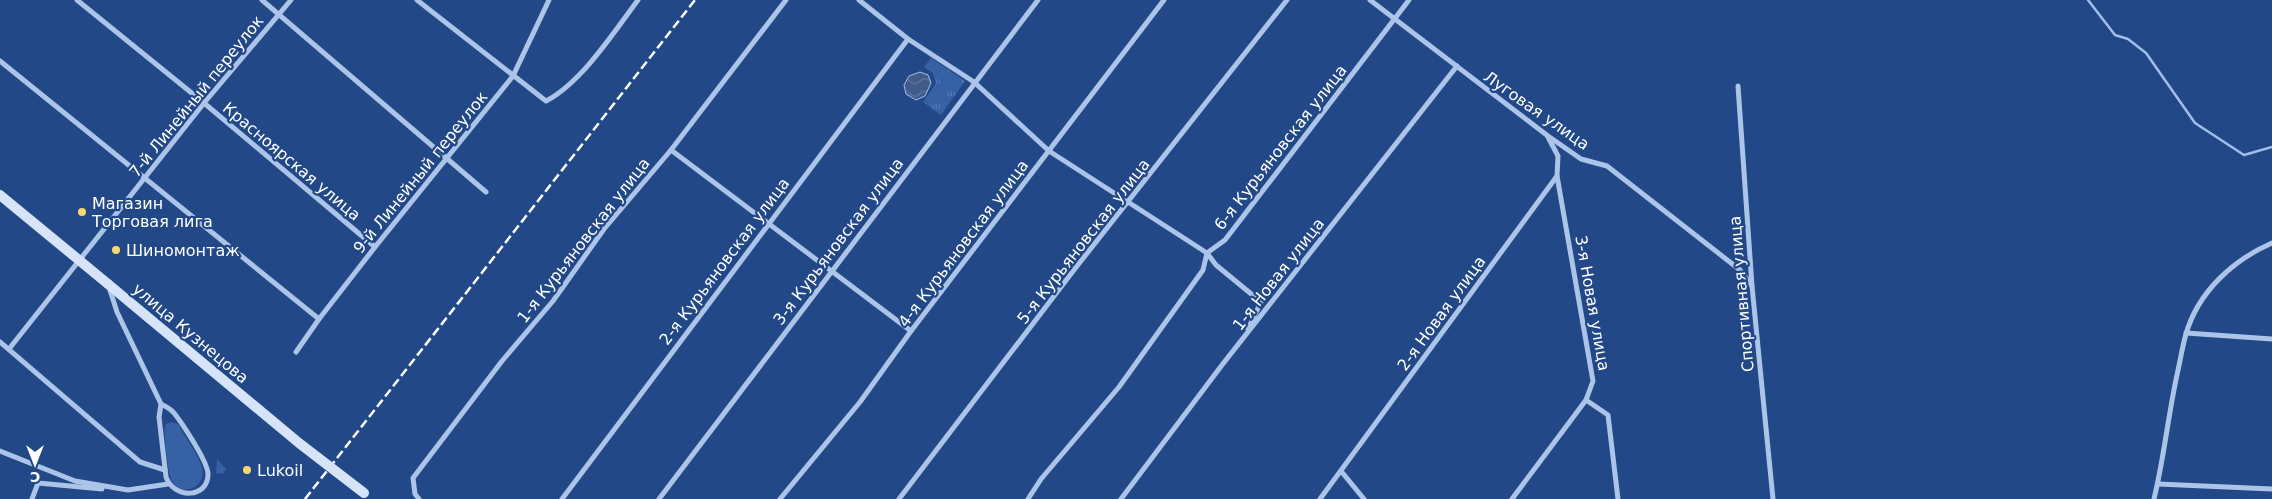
<svg xmlns="http://www.w3.org/2000/svg" width="2272" height="499" viewBox="0 0 2272 499" font-family="'DejaVu Sans',sans-serif">
<defs>
<pattern id="park-tufts" width="24" height="20" patternUnits="userSpaceOnUse" patternTransform="scale(1.25)"><rect width="24" height="20" fill="#3661a4"/><path d="M3 7l-1-3M5 7V3M7 7l1-3M15 17l-1-3M17 17v-4M19 17l1-3" fill="none" stroke="#5479b2"/></pattern>
<pattern id="water-waves" width="16" height="10" patternUnits="userSpaceOnUse" patternTransform="scale(1.25)"><rect width="16" height="10" fill="#425c8a"/><path d="M0 5q4-4 8 0t8 0" fill="none" stroke="#5e749c"/></pattern>
</defs>
<rect width="100%" height="100%" fill="#224887"/>
<!-- green -->
<g fill="#3661a4">
<path d="M171,422l7,2c7,14 20,29 24,44 5,18 -19,30 -29,14 -7,-10 -7,-41 -9,-53l2,-5z"/>
<path d="M217,459l9,10 -3,5 -7,-1z"/>
</g>
<!-- park -->
<path fill="url(#park-tufts)" d="M931,58l34,23 -24,34 -18,-13 13,-19 -3,-10 -9,-6z"/>
<!-- water -->
<path fill="url(#water-waves)" stroke="#a1beea" d="M920,72l8,3 3,8 -6,13 -9,4 -10,-6 -2,-9 5,-9z"/>
<g fill="none" stroke-linecap="round" stroke-linejoin="round">
<!-- stream -->
<path stroke="#a1beea" stroke-width="2.5" d="M2088,0l27,35 13,4 18,14 49,70 49,32 28,-8"/>
<!-- minor -->
<g stroke="#adc4e9" stroke-width="5">
<path d="M77,0l127,103 171,144"/>
<path d="M262,0l224,192"/>
<path d="M417,0l129,101c36,-19 68,-69 92,-101"/>
<path d="M859,0l49,39 66,43 75,69 158,102 9,12 45,37 -13,27"/>
<path d="M1370,0l178,136 33,23 26,7 133,104 12,16"/>
<path d="M0,61l319,258"/>
<path d="M1738,86l14,200 21,213"/>
<path d="M671,150l240,181"/>
<path d="M109,287l8,25 44,92c4,2 10,5 13,9 8,10 34,49 34,61 0,25 -34,25 -42,3l-7,-60 2,-13"/>
<path d="M2186,333l86,6"/>
<path d="M0,342l140,120 25,8"/>
<path d="M9,349l195,-246 87,-103"/>
<path d="M296,352l23,-33 56,-72 138,-171 36,-76"/>
<path d="M1586,400l22,15 10,84"/>
<path d="M0,451l75,30 53,9 40,-6"/>
<path d="M1341,471l23,28"/>
<path d="M2158,484l114,5"/>
<path d="M32,499l6,-16 64,6"/>
<path d="M419,499l-4,-5 -2,-16 89,-117 51,-60 51,-72 67,-79 115,-150"/>
<path d="M562,499l346,-460"/>
<path d="M659,499l379,-499"/>
<path d="M780,499l80,-97 51,-71 253,-331"/>
<path d="M899,499l178,-233 210,-266"/>
<path d="M1028,499l13,-20 78,-92 84,-117 4,-17 18,-13 184,-240"/>
<path d="M1121,499l101,-134 235,-299"/>
<path d="M1320,499l237,-323 1,-20 -10,-19"/>
<path d="M1512,499l74,-99 7,-19 -36,-205"/>
<path d="M2154,499c10,-41 14,-83 23,-124 3,-13 5,-27 9,-41 12,-42 47,-74 86,-91"/>
</g>
<!-- secondary -->
<path stroke="#d7e3f7" stroke-width="10" d="M0,195l108,89"/>
<!-- rail -->
<path stroke="#fff" stroke-width="2.5" stroke-dasharray="9 4" stroke-linecap="butt" d="M305,499l390,-499"/>
<!-- secondary-bridge -->
<path stroke="#d7e3f7" stroke-width="10" d="M108,284l191,159 65,50"/>
</g>
<!-- markers -->
<g fill="#f5d76f" stroke="#224887" stroke-width="2">
<circle cx="82" cy="212" r="5"/>
<circle cx="116" cy="250" r="5"/>
<circle cx="247" cy="470" r="5"/>
</g>
<g text-anchor="middle" stroke-width="4.5" stroke-linejoin="round" paint-order="stroke">
<!-- street labels -->
<g font-size="16" fill="#fff" stroke="#224887">
<text transform="translate(196 96) rotate(-51)" y="6">7-й Линейный переулок</text>
<text transform="translate(1537 110) rotate(35)" y="6">Луговая улица</text>
<text transform="translate(1280 147) rotate(-52)" y="6">6-я Курьяновская улица</text>
<text transform="translate(292 161) rotate(40)" y="6">Красноярская улица</text>
<text transform="translate(420 172) rotate(-51)" y="6">9-й Линейный переулок</text>
<text transform="translate(583 240) rotate(-52)" y="6">1-я Курьяновская улица</text>
<text transform="translate(838 241) rotate(-53)" y="6">3-я Курьяновская улица</text>
<text transform="translate(1083 241) rotate(-52)" y="6">5-я Курьяновская улица</text>
<text transform="translate(963 243) rotate(-53)" y="6">4-я Курьяновская улица</text>
<text transform="translate(724 261) rotate(-53)" y="6">2-я Курьяновская улица</text>
<text transform="translate(1278 274) rotate(-52)" y="6">1-я Новая улица</text>
<text transform="translate(1741 294) rotate(-95)" y="6">Спортивная улица</text>
<text transform="translate(1593 303) rotate(80)" y="6">3-я Новая улица</text>
<text transform="translate(1441 313) rotate(-54)" y="6">2-я Новая улица</text>
<text transform="translate(191 333) rotate(40)" y="6">улица Кузнецова</text>
</g>
<!-- poi labels -->
<g font-size="16" fill="#fff" stroke="#224887" text-anchor="start">
<text x="92" y="209">Магазин<tspan x="92" dy="18">Торговая лига</tspan></text>
<text x="126" y="256">Шиномонтаж</text>
<text x="257" y="476">Lukoil</text>
</g>
</g>
<!-- north arrow -->
<g transform="translate(35 464) rotate(180)" stroke="#224887" stroke-width="4" paint-order="stroke">
<path d="M0-4L9 19L0 12L-9 19Z" fill="#ffffff"/>
<text y="-8" font-size="14" font-weight="bold" text-anchor="middle" fill="#ffffff">С</text>
</g>
</svg>
